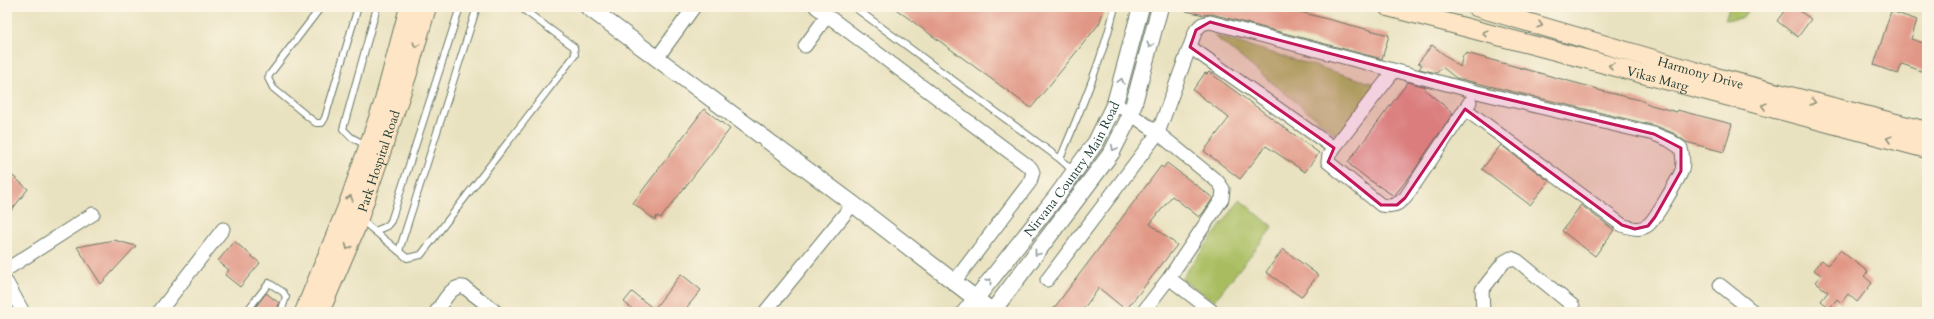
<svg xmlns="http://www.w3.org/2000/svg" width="1934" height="319" viewBox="0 0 1934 319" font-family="Cardo,serif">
<rect width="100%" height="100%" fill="#fcf5e5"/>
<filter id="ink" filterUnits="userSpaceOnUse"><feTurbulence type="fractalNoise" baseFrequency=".025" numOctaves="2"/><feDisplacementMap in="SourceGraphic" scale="8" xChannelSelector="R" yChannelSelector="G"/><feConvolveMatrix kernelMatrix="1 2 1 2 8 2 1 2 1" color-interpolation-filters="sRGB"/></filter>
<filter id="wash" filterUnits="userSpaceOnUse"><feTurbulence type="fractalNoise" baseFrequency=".012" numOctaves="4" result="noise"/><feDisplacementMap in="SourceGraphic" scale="16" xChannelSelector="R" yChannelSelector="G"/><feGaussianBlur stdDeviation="0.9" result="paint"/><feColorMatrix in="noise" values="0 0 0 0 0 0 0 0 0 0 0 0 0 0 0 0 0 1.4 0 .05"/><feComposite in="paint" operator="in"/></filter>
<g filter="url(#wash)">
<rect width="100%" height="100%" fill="#e9e2c0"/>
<!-- green -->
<g fill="#a9bd61" stroke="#647d4a">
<path d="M1729,7h21l-7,11 -18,2z"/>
<path d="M1213,35l165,50 -40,51z"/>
<path d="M1240,200l33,27 -59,74 -33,-22z"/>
</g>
<g id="blocks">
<!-- building -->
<g fill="#e19786">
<path d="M893,7h212l-6,17 -68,84z"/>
<path d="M1187,7h94l108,28 -7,24 -170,-45 -8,1 -18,-4z"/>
<path d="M1787,7h7l17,12 -13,18 -21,-16z"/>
<path d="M1891,11l26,9 -6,19 16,5v29l-25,-9 -4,10 -24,-9z"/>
<path d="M1432,45l28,22 3,-12h2l1,-2 132,36v1l42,10 11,5 26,7v-2l55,14 -8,28 -38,-10 -13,-9 -17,-7 -200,-48 -14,-11 -5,6 -18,-4 3,-4 -4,-2z"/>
<path d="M1209,72l110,81 -14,19 -39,-26 -26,33 -36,-28 25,-33 -36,-28 12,-17 2,1z"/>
<path d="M1408,82l18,5 -2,2 29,24 -40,59 -19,24 -26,-17 -18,-14 1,-1 -3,-2z"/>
<path d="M704,109l26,20 -69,89 -4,-2 -2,4 -22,-17z"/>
<path d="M1501,145l48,36 -19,24 -48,-36z"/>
<path d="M1167,163l46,35 -10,15 -4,4 -27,-21 -22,28 27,21 -51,65 -27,-22 -18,24h-30l110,-146 2,2z"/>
<path d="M7,171l21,18 -21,27z"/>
<path d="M1581,205l33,25 -19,26 -33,-25z"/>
<path d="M114,240l22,6 -35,38 -24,-37z"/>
<path d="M234,241l26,22 -20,24 -15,-12 4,-5 -11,-9z"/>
<path d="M1283,249l35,26 -17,22 -35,-25z"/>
<path d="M1840,250l28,22 -4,4 8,7 -15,19 -9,-8 -7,9 -4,-4 -7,9 -9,-7 7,-9 -13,-10 6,-7 -7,-5 8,-10 6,5z"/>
<path d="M681,274l20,16 -18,22h-47l-12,-10 8,-10 22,17z"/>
<path d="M266,293l13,10 -2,9h-25z"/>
</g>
</g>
</g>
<g filter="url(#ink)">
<use href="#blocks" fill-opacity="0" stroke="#667765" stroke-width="1"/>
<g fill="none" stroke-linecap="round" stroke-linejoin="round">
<!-- service casing -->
<g stroke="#667765" stroke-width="8">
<g id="service">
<path d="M321,7l-51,67 -2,4 5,10 39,32 4,3h6l3,-5 33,-111"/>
<path d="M854,7l206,152"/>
<path d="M367,146l-16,-9 -8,-8 34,-122"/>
<path d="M1073,171l-13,-12c21,-50 42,-99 55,-152"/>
<path d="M360,219l47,39 14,-3 154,-200 -1,-8 -54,-40"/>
<path d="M375,231l12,-5 4,-5 69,-214"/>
<path d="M399,251l78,-244"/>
<path d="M246,312l23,-29 14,9 3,5 -5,15"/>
</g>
</g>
<!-- minor casing -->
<g stroke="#667765" stroke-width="15">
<g id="minor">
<path d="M816,7l215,161 2,4 -3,10 -76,100"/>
<path d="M805,46l22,-30"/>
<path d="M1190,47l144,101"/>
<path d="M657,58l37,-51"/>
<path d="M1394,71l-60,77 -5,7 -1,7 53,43c11,2 16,0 24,-7l65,-96"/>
<path d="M1115,103l43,30 60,49 5,7 -1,10 -53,79 -26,34"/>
<path d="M7,269l86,-55"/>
<path d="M1169,278l44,34"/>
<path d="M1047,280l111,-147 38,-103 6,-6 8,-2 267,70 177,42 15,6 12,8c2,8 3,14 1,22 -3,8 -27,50 -34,55 -8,6 -17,3 -26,0l-157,-116"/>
<path d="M7,283l16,29"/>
<path d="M1720,285l34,27"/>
<path d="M159,312l64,-83"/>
<path d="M436,312c7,-9 15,-28 28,-25l32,25"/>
<path d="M765,312l88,-108"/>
<path d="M1483,312l-1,-22 22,-28 7,-4 7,3 55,45"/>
</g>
</g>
<!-- tertiary casing -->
<g stroke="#667765" stroke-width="18">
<g id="tertiary">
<path d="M588,7l265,197 140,108"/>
<path id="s1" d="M965,312l91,-115 40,-55 19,-39 26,-96"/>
<path d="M992,312l120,-160 19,-38 29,-107"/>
</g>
</g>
<!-- secondary casing -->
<g stroke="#667765" stroke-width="20">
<g id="secondary">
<path id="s2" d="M1388,7l539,142"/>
<path id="s3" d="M1476,7l236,69 215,55"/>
<path d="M304,312l43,-105 36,-103 26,-97"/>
<path id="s4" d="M320,312l35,-82 53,-157 19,-66"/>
</g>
</g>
<!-- service -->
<use href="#service" stroke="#fff" stroke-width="6"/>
<!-- minor -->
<use href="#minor" stroke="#fff" stroke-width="13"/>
<!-- tertiary -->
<use href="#tertiary" stroke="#fff" stroke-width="16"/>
<!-- secondary -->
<use href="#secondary" stroke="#fde5c5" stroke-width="18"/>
</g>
<!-- one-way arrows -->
<defs><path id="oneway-chevron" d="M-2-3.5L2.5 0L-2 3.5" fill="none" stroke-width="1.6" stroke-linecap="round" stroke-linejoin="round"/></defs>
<g stroke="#8e917c">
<use href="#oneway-chevron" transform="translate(1540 25) rotate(16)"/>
<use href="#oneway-chevron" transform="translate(1485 33) rotate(-165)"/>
<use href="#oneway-chevron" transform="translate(416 45) rotate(106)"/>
<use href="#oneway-chevron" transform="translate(1611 66) rotate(-165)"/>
<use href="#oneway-chevron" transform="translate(1813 102) rotate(14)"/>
<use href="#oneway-chevron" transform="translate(1764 106) rotate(-165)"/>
<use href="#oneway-chevron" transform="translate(1889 139) rotate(-165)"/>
<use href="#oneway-chevron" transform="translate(350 198) rotate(-71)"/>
<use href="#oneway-chevron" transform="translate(348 247) rotate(113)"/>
</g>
<g stroke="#8f9e9a">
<use href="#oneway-chevron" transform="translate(1150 45) rotate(105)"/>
<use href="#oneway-chevron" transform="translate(1121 81) rotate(-75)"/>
<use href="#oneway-chevron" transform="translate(1114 148) rotate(119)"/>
<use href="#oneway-chevron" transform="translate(1037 253) rotate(127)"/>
<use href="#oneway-chevron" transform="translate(989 281) rotate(-52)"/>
</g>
</g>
<!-- marked area -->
<path fill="#c2185b" fill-opacity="0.2" stroke="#c2185b" stroke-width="3" stroke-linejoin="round" d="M1210,22l267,70 177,42 27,14v23l-26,46 -7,9 -13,3 -13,-4 -157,-116 -60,89 -8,7h-16l-53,-43 6,-14 -144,-101 6,-17z"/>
<g text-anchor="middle" stroke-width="3" stroke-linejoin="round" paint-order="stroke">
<!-- street labels -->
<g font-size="13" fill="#1f3d34" stroke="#fcf5e5">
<text dy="5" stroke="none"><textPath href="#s3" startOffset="234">Harmony Drive</textPath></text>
<text dy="5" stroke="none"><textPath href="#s2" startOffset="279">Vikas Marg</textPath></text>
<text dy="5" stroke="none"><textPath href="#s4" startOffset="162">Park Hospital Road</textPath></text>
<text dy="5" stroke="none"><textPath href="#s1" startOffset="179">Nirvana Country Main Road</textPath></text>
</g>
</g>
<!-- margin -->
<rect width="1934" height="319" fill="none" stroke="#fcf5e5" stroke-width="24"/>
</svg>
